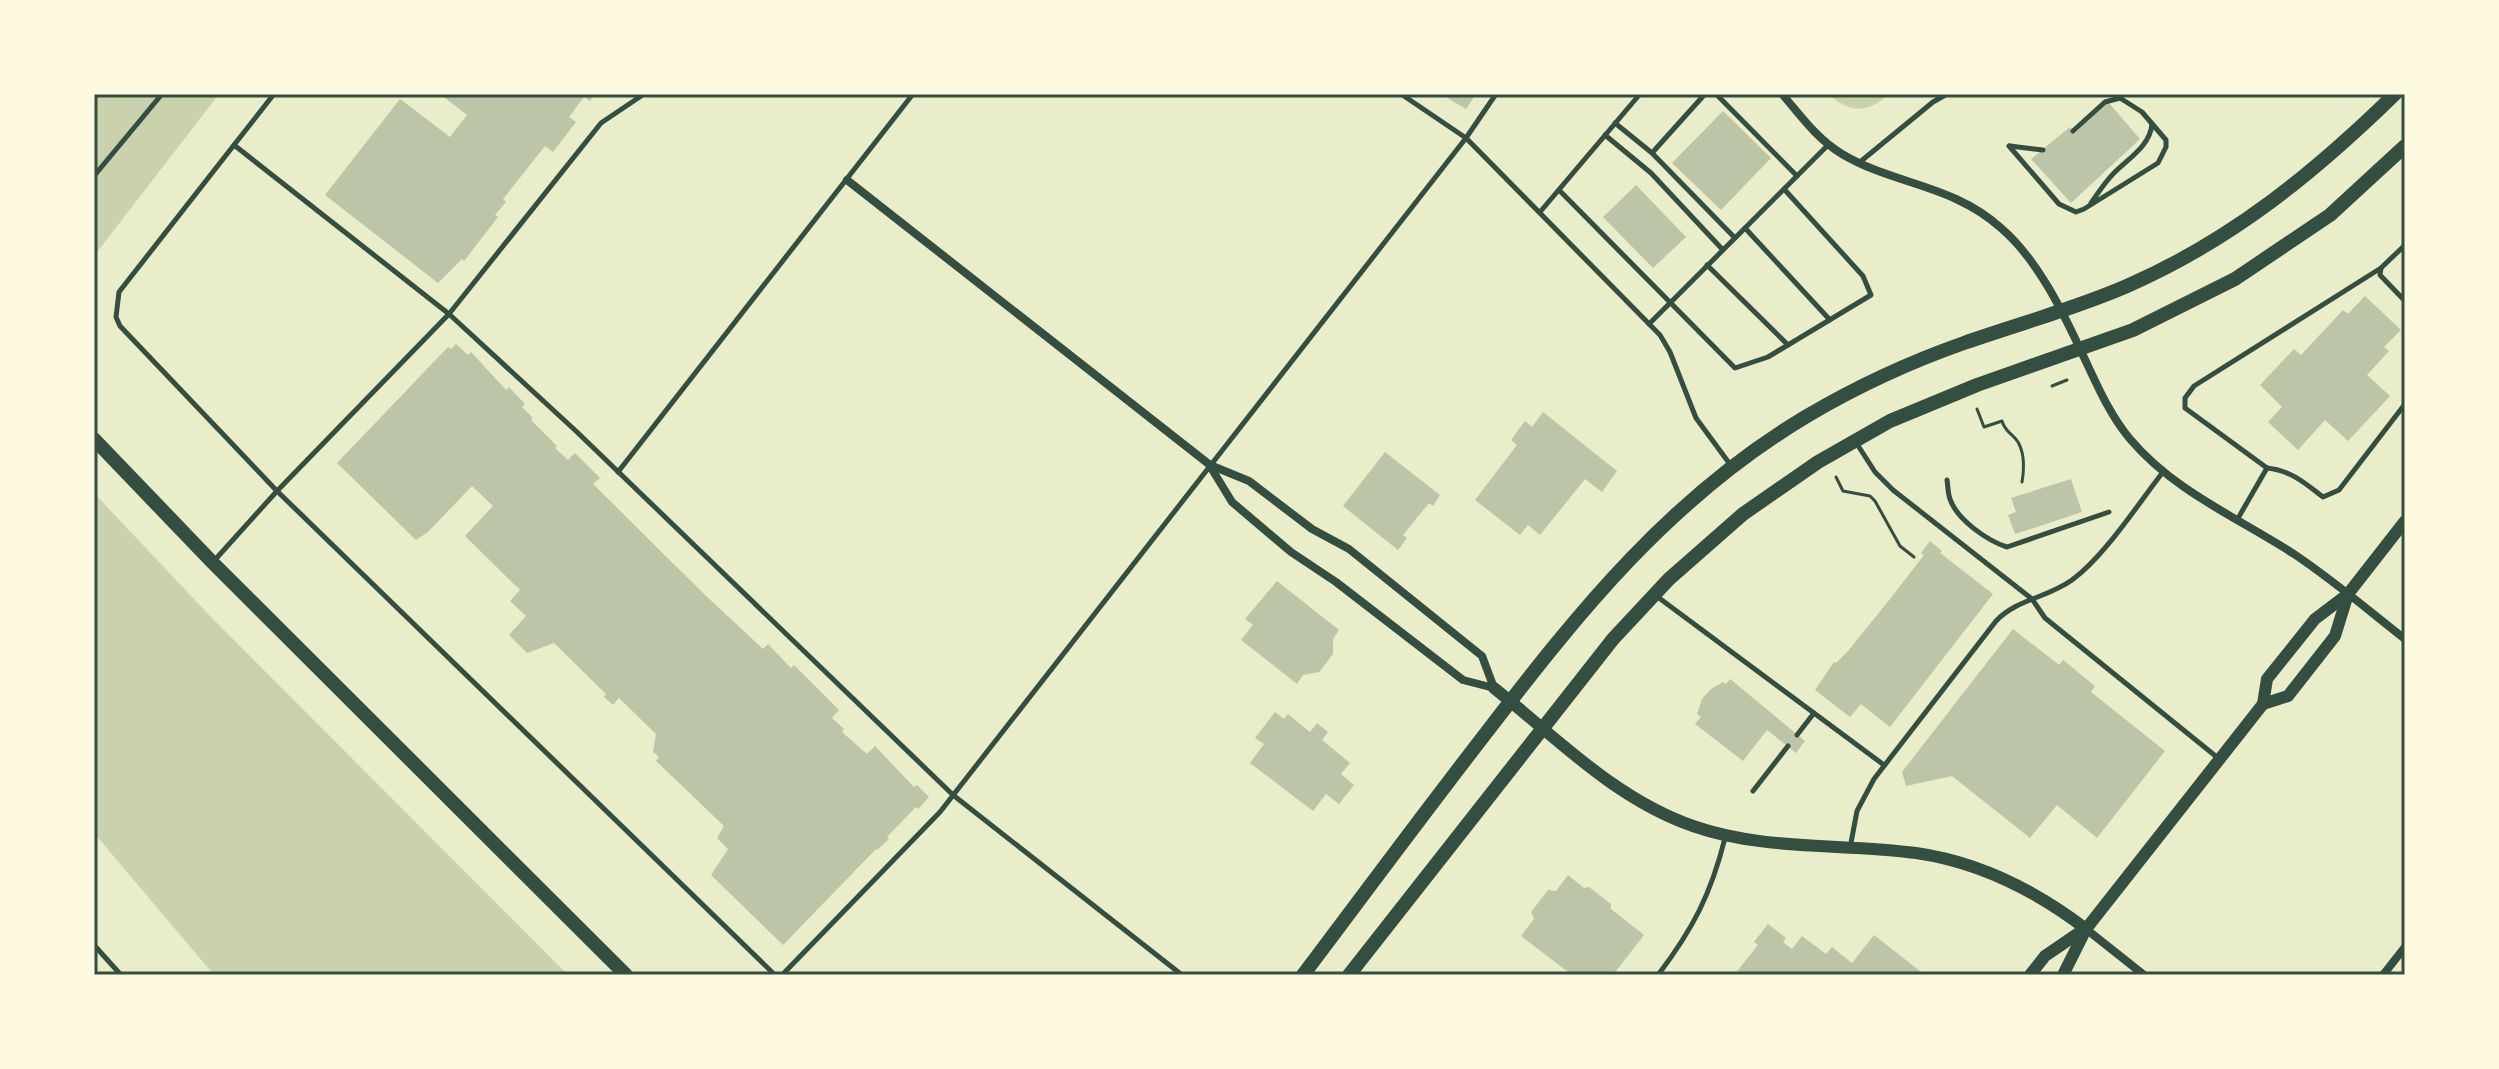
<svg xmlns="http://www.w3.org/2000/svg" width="2499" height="1069" viewBox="0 0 2499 1069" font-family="'PT Sans',sans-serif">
<rect width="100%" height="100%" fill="#e9edc9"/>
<!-- green -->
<g fill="#cad2ad">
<path d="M94,94h125l-125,162z"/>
<path d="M1827,94h62c-23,21 -39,18 -62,0z"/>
<path d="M94,493l115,122 359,360h-354l-120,-142z"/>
</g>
<!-- building -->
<g fill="#bcc5a7">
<path d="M440,94h155l-5,7 -6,-4 -15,20 7,5 -23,30 -8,-6 -42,53 3,3 -11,13 3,2 -34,44 -2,-2 -24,24 -113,-88 75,-96 50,38 17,-22z"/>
<path d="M1441,94h35l-10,15z"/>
<path d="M2108,102l32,37 -69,64 -40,-44 39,-32 5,6z"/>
<path d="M1723,111l48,47 -50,52 -49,-47z"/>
<path d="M1636,185l50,52 -33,31 -50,-51z"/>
<path d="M2365,296l36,34 -17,17 5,4 -22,24 23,21 -42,45 -23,-21 -27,30 -30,-28 14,-15 -22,-22 34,-36 7,6 42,-45 5,4z"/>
<path d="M456,344l12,11 3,-3 35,38 3,-3 16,17 -3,3 11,11 -2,2 26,26 -2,2 13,12 7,-7 25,25 -7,6 111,110 59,55 5,-5 23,24 3,-3 45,45 -7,8 12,11 -2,3 25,22 8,-8 39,41 3,-2 12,12 -11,12 -2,-2 -29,30 2,2 -12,11 -1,-1 -93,96 -72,-70 17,-26 -11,-11 7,-12 -68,-65 3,-4 -6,-5 3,-18 -37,-36 -6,7 -9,-8 2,-3 -52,-51 -27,10 -18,-18 17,-19 -16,-15 10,-11 -55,-54 28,-30 -21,-20 -44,46 -12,8 -79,-77 111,-116 3,2z"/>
<path d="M1543,412l74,59 -15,21 -17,-13 -45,56 -12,-10 -8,10 -45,-35 42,-55 -6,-5 14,-19 7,6z"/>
<path d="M1385,452l55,43 -7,11 -4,-3 -26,32 4,3 -9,12 -55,-44z"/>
<path d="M2071,479l11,33 -67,22 -7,-19 8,-3 -5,-14z"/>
<path d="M1930,541l12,10 -2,2 53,41 -103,133 -29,-23 -11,13 -35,-27 19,-28 2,1 12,-12 42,-52 34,-44 -3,-2z"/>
<path d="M1277,581l62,49 -6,9v15l-14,18 -16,3 -6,9 -56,-44 12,-15 -8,-6z"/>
<path d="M2013,629l46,36 4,-5 32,26 -4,6 74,59 -68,87 -40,-33 -27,33 -78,-62 -46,10 -4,-14z"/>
<path d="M1730,679l75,62 -9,12 -29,-23 -24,31 -48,-37 6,-7 -4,-3 5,-15 9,-10 12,-7 3,2z"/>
<path d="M1275,712l9,7 4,-5 22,18 7,-9 11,9 -6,8 28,23 -9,11 13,11 -15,19 -13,-10 -13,17 -63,-48 14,-19 -9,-6z"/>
<path d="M1568,875l16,13 5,-1 22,17v5l33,26 -31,40h-41l-51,-39 13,-17 -3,-7 17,-22 8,1z"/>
<path d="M1768,924l18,14 -3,4 9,7 10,-13 24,18 6,-7 20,16 22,-28 51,40h-191l24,-30 -4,-3z"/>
</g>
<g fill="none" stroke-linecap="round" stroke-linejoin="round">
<!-- path -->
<g stroke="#344e41" stroke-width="3">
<path d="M2052,386l15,-6"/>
<path d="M1977,409l7,18 18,-6c3,11 10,12 16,21 7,12 6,28 4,40"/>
<path d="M1836,477l7,14 27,5 5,5 25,45 14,11"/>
</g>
<!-- service -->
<g stroke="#344e41" stroke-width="5">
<path d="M1401,94l65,44 194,197 10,17 26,66 36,49"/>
<path d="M1716,94l81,82"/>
<path d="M1615,123l37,30 83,85"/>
<path d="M1605,135l46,38 72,77"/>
<path d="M234,145l40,-51"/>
<path d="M2009,146l50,58 17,8 8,-3 74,-46 8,-16v-7l-24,-28 -22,-14 -15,4 -32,29"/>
<path d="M2010,146l33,4"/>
<path d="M1652,153l53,-59"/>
<path d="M1860,162l73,-60 14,-8"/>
<path d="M94,176l68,-82"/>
<path d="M1559,190l176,178 33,-11 103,-62 -8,-19 -79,-87"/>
<path d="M2091,203c7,-10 14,-21 23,-30 15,-15 36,-27 38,-49"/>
<path d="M1540,212l100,-118"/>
<path d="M1745,228l85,92"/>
<path d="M2405,245l-24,23 -1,7 25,26"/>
<path d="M1707,265l81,80"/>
<path d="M1649,324l179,-179"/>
<path d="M1857,444l18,28 18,18 139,109 13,19 173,140"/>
<path d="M2267,468l-82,-60v-10l9,-12 187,-118"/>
<path d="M618,472l295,-378"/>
<path d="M1947,480c1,6 1,14 3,19 7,21 38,42 57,48l102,-35"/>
<path d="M2237,520l30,-52c23,2 38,15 56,29l16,-7 66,-86"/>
<path d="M213,562l64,-71 172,-177 152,-191 43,-29"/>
<path d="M1655,595l229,170"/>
<path d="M1797,735l17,-22"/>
<path d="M1753,791l35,-45"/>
<path d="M1850,848l7,-37 17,-32 122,-158c21,-22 51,-23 76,-41 32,-23 66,-76 91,-108"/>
<path d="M94,945l27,30"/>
<path d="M775,975l-498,-484 -157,-165 -4,-9 3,-25 115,-147 215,169 128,118 376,363 229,180"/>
<path d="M782,975l158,-163 526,-674 30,-44"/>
<path d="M1658,975c35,-46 53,-81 67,-137"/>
</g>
<!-- minor -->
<g stroke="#344e41" stroke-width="8">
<path d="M1782,94c19,22 35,45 60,60 52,31 110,30 159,74 35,30 60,80 79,121 15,31 28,64 50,90 45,53 107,78 164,115 39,26 74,56 111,85"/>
<path d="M847,180l363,285 39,16 63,48 37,20 133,107 12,32"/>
<path d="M1210,466l22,36 59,50 45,30 127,98 31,8"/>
<path d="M2086,929l58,46"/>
<path d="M2383,975l22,-28"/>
</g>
<!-- tertiary -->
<g stroke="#344e41" stroke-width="12">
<path d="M1494,688c63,50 121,111 199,138 71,25 149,17 223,27 63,9 119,37 170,76"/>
<path d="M2263,704l25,-8 47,-60 13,-42"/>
<path d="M2030,975l15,-19 38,-26"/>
<path d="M2063,975l23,-46 177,-225 4,-25 48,-60 33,-25 57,-73"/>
</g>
<!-- secondary -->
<g stroke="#344e41" stroke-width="14">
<path d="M94,439l119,124 413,412"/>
<path d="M1303,975c61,-81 121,-162 183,-242 94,-123 185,-236 321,-317 49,-29 103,-54 157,-73 54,-19 110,-34 163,-57 105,-46 187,-113 268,-192"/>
<path d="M1349,975l264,-336 56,-60 74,-65 75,-52 72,-41 87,-36 156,-55 102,-51 95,-64 75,-69"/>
</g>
</g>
<!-- border -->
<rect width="2499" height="1069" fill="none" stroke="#fefae0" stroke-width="192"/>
<rect x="96" y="96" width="2307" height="877" fill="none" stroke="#344e41" stroke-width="3"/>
</svg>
